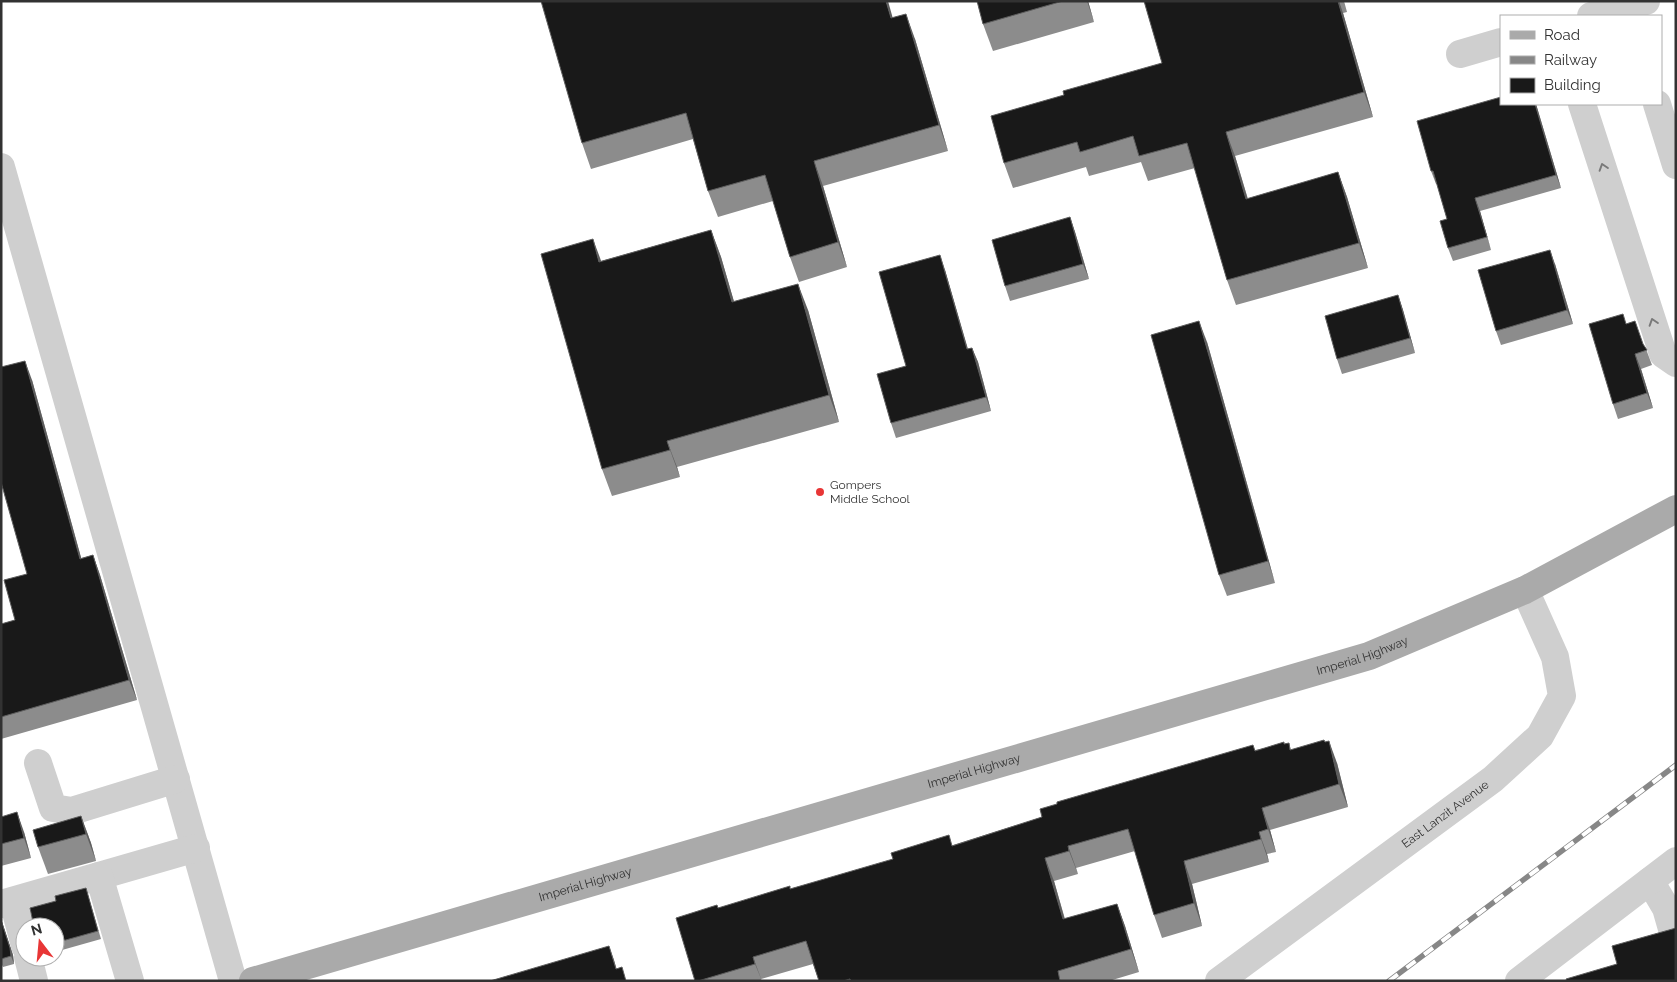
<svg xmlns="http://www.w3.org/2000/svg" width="1677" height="982" viewBox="0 0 1677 982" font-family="Raleway,sans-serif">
<rect width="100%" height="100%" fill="#fff"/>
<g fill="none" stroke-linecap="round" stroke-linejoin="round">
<!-- minor -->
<g stroke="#cfcfcf" stroke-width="28">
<path d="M1591,16l55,-15"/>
<path d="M1460,54l41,-12"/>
<path d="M1582,104l81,250 13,9"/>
<path d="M1657,104l19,61"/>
<path d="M1,167l232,814"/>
<path d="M38,763l15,45 19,3 104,-32"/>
<path d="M99,876l97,-28"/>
<path d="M1650,881l16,27 10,35"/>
<path d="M13,901l12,45"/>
<path d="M1,904l98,-28 31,105"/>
<path d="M28,957l6,24"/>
<path id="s1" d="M1219,981l274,-202 47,-43 22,-40 -7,-39 -30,-67"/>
<path d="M1519,981l157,-120"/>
</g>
<!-- major -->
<path stroke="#aaa" stroke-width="28" id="s2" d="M253,981l1116,-325 156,-66 151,-81"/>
<!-- rail casing -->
<g stroke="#878787" stroke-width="5.5">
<path id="rail" d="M1389,981l287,-216"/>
</g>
<!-- rail -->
<use href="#rail" stroke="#fff" stroke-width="4" stroke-dasharray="11" stroke-linecap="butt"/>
</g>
<!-- wall -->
<g fill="#8c8c8c">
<path d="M977,1h111l6,21 -101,29 -10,-27z"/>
<path d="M1144,1h200l3,11 -4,1 30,104 -138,39 13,43 90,-27 9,25 21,71 -132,37 -9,-25 -32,-112 -47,13 -7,-19 -52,14 -3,-9 -73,21 -9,-25 60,-68 98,-32z"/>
<path d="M893,18l22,21 33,112 -125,35 24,81 -48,15 -9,-25 -17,-56 -55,16 -10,-26 -15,-52 -102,30 -9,-26z"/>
<path d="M1501,104h35l25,84 -81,23 11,39 -38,11 -5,-13 -1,-29 -10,-35h-1l-5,-13z"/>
<path d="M1070,217l5,15 14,47 -79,22 -5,-15z"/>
<path d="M711,230l10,27 13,45 74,8 31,112 -162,45 3,10 -68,19 -10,-27 -1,-208z"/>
<path d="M1555,264l18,60 -72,21 -5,-14z"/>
<path d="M945,270l23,79 4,-1 6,14 13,49 -95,27 -5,-15 15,-57z"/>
<path d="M1398,295l5,15 12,43 -73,21 -5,-15z"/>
<path d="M1626,324l20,25 6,16 -11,4 12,39 -35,11 -5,-15z"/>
<path d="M1207,342l68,241 -48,13 -8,-21z"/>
<path d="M32,380l49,178 12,-3 7,20 37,125 -136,39v-115l14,-4 12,-46z"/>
<path d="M1289,743l2,7 46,13 11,44 -78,23 6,22 -9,2 2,8 -77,22 10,42 -40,12 -8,-23 -19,-64 -59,17 2,6 -24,7 11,38 52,-15 8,22 14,46 -30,9h-290l-6,-17 -52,15 1,2h-67l23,-73 235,-63 302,-95z"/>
<path d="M81,816l10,27 5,18 -48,13 -10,-27z"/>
<path d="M1,817l23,15 7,26 -30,8z"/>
<path d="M86,888l15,51 -46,13 1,-51z"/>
<path d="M1,919l12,36 1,9 -11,3 -2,-4z"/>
</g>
<!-- shaded-wall -->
<g fill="#5e5e5e">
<path d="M886,1h2l12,43 -9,-26z"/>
<path d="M1087,1h1l6,21z"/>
<path d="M1338,1h1l4,12 30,104 -9,-25z"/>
<path d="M906,14l9,25 33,112 -9,-26z"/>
<path d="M1535,104h1l25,84 -5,-13z"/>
<path d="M1226,132l9,24 20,68 -9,-25z"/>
<path d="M814,161l9,25 24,81 -9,-25z"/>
<path d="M1338,172l9,25 21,71 -9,-25z"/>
<path d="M1475,198l5,13 11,39z"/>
<path d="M1070,217l5,15 14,47 -6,-15z"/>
<path d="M711,230l10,27 21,72 -10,-27z"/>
<path d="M593,239l10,27 -4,-4z"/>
<path d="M1550,250l5,14 18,60 -6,-14z"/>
<path d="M940,255l5,15 27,94 -5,-15z"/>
<path d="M798,284l10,26 31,112 -10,-27z"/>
<path d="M1398,295l5,15 12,43 -5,-15z"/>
<path d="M1199,321l8,21 68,241 -7,-22z"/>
<path d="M972,348l6,14 13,49 -5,-14z"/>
<path d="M1635,354l6,15 12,39 -6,-15z"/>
<path d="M25,361l7,19 55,199 -7,-20z"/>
<path d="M667,441l10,26 3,10 -10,-27z"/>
<path d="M93,555l7,20 37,125 -8,-20z"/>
<path d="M1329,741l8,22 11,44 -9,-23z"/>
<path d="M1262,808l8,22 6,22 -8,-23z"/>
<path d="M17,812l7,20 7,26 -7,-20z"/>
<path d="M81,816l10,27 5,18 -10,-27z"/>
<path d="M1259,832l8,22 2,8 -8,-23z"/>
<path d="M1068,846l8,22 2,6 -9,-23z"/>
<path d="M1045,858l9,23 17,61 -8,-23z"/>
<path d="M1184,861l8,23 10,42 -8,-23z"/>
<path d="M1117,904l8,22 14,46 -8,-23z"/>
<path d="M1,919l12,36 1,9 -3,-8z"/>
<path d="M609,946l5,14 6,21 -4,-12z"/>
<path d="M753,957l9,24 -7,-17z"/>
</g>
<!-- building -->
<g fill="#191919" stroke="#5e5e5e">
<path d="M541,1h345l5,17 15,-4 33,111 -125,36 24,81 -48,15 -25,-82 -57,16 -22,-78 -104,30z"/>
<path d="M977,1h86l-80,23z"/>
<path d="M1144,1h194l26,91 -138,40 20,67 92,-27 21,71 -132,37 -40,-137 -48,13 -6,-20 -53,16 -3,-10 -73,21 -13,-47 73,-21 -1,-4 99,-28z"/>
<path d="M1501,97v7h34l21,71 -81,23 12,39 -39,11 -8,-27 7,-2 -14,-48h-2l-14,-50z"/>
<path d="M1070,217l13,47 -78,22 -13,-46z"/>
<path d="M711,230l21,72 66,-18 31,111 -162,46 3,9 -68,19 -61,-215 52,-15 6,23z"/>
<path d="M1550,250l17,60 -71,21 -18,-61z"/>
<path d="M940,255l27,94 5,-1 14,49 -95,26 -14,-49 29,-8 -27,-94z"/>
<path d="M1398,295l12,43 -73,21 -12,-43z"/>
<path d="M1623,314l3,10 9,-3 8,23 4,6 -12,4 12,39 -34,11 -24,-80z"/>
<path d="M1199,321l69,240 -49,14 -68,-240z"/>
<path d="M25,361l55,198 13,-4 36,125 -128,37v-93l14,-4 -11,-40 23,-6 -26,-92v-115z"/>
<path d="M1324,740l1,2 4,-1 10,43 -77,24 6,21 -9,3 2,7 -77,22 10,42 -40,12 -26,-86 -60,17 1,5 -24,7 18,61 54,-15 14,45 -73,22 2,10h-209l-1,-2 -7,2h-24l-13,-40 -53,16 2,7 -57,17h-3l-19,-63 41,-13 1,3 72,-22v3l103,-30 -2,-6 58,-18 3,11 90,-29 -2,-8 17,-5v-2l196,-57 2,6 29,-9v2l5,-1 1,7z"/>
<path d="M17,812l7,26 -23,6v-27z"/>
<path d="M81,816l5,18 -48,13 -5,-17z"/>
<path d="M86,888l12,43 -43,12v-16h-21l-4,-19 26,-7 -1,-5z"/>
<path d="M1,920l9,28 1,8 -10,3z"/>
<path d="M1676,928v53h-109l-1,-2 51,-15 -5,-18z"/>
<path d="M609,946l7,23 6,-2 4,14h-136z"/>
</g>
<!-- one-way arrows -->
<defs><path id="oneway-chevron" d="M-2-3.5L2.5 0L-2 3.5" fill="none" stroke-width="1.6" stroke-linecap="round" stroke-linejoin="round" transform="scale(1.25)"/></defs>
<g stroke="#797979">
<use href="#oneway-chevron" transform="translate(1603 167) rotate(-108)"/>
<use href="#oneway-chevron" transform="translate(1653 322) rotate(-108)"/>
</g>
<!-- markers -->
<circle fill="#e83636" stroke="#fff" stroke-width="2" cx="820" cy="492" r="5"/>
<g text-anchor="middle" stroke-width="5" stroke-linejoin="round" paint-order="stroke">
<!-- poi labels -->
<g font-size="12" fill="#323232" stroke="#fff" text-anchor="start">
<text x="830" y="489">Gompers<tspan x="830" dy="14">Middle School</tspan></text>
</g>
<!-- street labels -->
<g font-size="12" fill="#323232" stroke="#fff">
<text dy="4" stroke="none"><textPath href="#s2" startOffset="1156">Imperial Highway</textPath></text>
<text dy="4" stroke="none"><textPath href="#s2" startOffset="751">Imperial Highway</textPath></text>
<text dy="4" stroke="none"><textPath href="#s1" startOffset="281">East Lanzit Avenue</textPath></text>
<text dy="4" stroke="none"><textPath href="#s2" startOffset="346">Imperial Highway</textPath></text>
</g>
</g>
<!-- border -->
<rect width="1677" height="982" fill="none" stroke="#323232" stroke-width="5"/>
<!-- legend -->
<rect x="1500" y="15" width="162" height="90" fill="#ffffff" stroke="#adadad"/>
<rect x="1510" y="31" width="25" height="8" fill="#aaaaaa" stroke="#adadad"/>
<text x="1544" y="40" font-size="15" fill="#323232">Road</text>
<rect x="1510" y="56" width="25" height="8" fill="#878787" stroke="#adadad"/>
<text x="1544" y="65" font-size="15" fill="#323232">Railway</text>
<rect x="1510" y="78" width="25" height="15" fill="#191919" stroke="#adadad"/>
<text x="1544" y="90" font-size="15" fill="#323232">Building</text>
<!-- north arrow -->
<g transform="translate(40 942) rotate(344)"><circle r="24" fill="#ffffff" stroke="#adadad"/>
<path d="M0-4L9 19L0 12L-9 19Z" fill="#e83636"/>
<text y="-8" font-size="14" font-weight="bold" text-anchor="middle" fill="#323232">N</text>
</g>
</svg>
